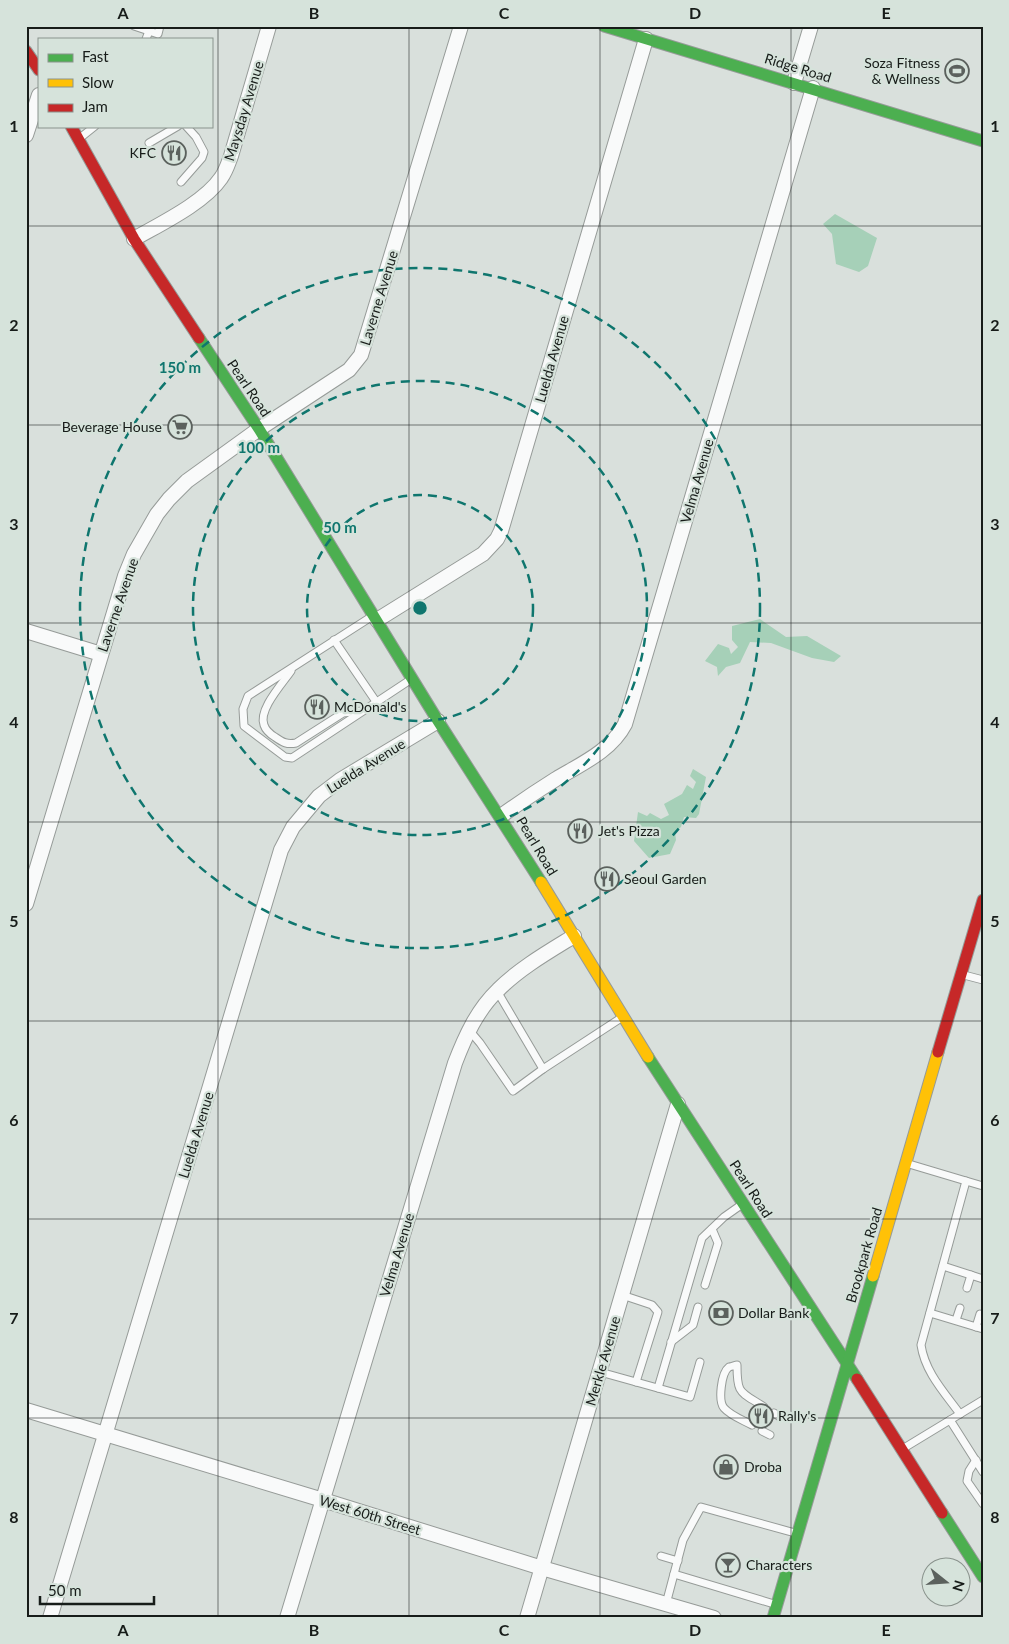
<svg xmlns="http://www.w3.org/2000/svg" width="1009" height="1644" viewBox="0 0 1009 1644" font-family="Lato,sans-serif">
<rect width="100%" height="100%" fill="#d9e0dc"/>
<!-- forest -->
<g fill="#a6d0b8">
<path d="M835,214l42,24 -9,28 -9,6 -23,-8 -4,-30 -9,-10z"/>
<path d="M760,619l26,18 21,-1 34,20 -7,6 -22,-4 -41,-15 -21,-1 -10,21 -14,4 -8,9 -1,-9 -12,-6 13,-17 11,4 2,6 7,-7 -6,-7v-14z"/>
<path d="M693,769l13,8 -7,37 -3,4 -12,-1 -3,10 -6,5 1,8 -6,14 -21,4 -15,-17 4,-29 9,4 3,-3 11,6 8,-4 -5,-11 18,-10 5,-9 6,4 3,-7 -6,-6z"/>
</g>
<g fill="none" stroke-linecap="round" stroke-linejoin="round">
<!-- lane casing -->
<g stroke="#969b98" stroke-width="9">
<g id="lane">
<path d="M134,26l15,5"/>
<path d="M146,39l3,-8 9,3 2,-8"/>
<path d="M80,138l15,-12"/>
<path d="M149,143l29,-17"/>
<path d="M181,182l21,-24 2,-6 -8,-15 -10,-11"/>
<path d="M371,617l-123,79 -5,13 1,17 41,31 7,1 118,-78"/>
<path d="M334,640l43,63"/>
<path d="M291,671c-9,13 -33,39 -27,54 2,6 6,9 11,12 7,5 12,8 21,6l47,-30 19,-2"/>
<path d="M964,975l19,5"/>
<path d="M497,991l46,78 78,-51"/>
<path d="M469,1030l11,13 33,48 30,-22"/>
<path d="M909,1164l57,17 -45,164c4,27 23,47 39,69"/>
<path d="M966,1181l17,5"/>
<path d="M943,1266l40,13"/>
<path d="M705,1285l13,-42 -6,-14"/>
<path d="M967,1288l4,-13"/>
<path d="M622,1295l30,10 6,7 -22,70"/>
<path d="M930,1313l53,16"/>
<path d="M956,1320l4,-12"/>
<path d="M976,1327l4,-13"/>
<path d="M671,1342l22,-17 5,-18"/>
<path d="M600,1372l90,25 10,-35"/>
<path d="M658,1388l44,-150 22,-21 17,-12"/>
<path d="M774,1413l6,4"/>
<path d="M950,1420l33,52"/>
<path d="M752,1425c-9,-5 -21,-9 -28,-17 -6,-7 -3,-35 5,-41 1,0 7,-2 8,-2 0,30 3,26 27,42"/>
<path d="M762,1431l8,4"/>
<path d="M904,1448l79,-48"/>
<path d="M976,1460l-7,11 -2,10 16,23"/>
<path d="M661,1556l17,5"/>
<path d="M674,1574l100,30"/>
<path d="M666,1604l17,-64 18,-33 94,26"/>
</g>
</g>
<!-- street casing -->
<g stroke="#969b98" stroke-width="16">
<g id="street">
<path d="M794,83l17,-57"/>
<path d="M26,135l13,-40"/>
<path d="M134,239c26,-15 70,-36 87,-61 5,-7 7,-14 10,-22l38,-130"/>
<path d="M377,620l106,-66 14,-15 4,-8 145,-492"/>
<path d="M26,631l75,23"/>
<path d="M501,816c18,-13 36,-25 55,-37 25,-15 55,-28 69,-55l188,-636"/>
<path d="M26,904l99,-328 9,-22 23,-40 12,-15 18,-18 72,-52 90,-59 12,-15 100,-329"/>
<path d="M26,1410l297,90 219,68 172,50"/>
<path d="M50,1618l231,-768 12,-23 26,-31 21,-16 98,-59"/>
<path d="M287,1618l168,-555c10,-26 22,-53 43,-73 22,-22 50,-38 76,-54"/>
<path d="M527,1618l151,-514"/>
</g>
</g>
<!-- fast casing -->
<g stroke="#969b98" stroke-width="13">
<g id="fast">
<path d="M604,26l379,115"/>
<path d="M199,338l60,91 179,292 103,161"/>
<path d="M648,1057l209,322"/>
<path d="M942,1513l41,64"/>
<path d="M773,1618l100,-342"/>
</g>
</g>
<!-- slow casing -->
<g stroke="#969b98" stroke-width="13">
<g id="slow">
<path d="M541,882l107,175"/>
<path d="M873,1276l65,-224"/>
</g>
</g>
<!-- jam casing -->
<g stroke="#969b98" stroke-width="13">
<g id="jam">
<path d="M26,51l13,19"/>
<path d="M71,126l63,113 65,99"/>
<path d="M938,1052l45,-152"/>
<path d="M857,1379l85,134"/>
</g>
</g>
<!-- lane -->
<use href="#lane" stroke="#f9fafa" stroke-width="7"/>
<!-- street -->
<use href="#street" stroke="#f9fafa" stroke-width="14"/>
<!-- fast -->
<use href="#fast" stroke="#4caf50" stroke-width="11"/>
<!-- slow -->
<use href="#slow" stroke="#ffc107" stroke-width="11"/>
<!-- jam -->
<use href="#jam" stroke="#c62828" stroke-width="11"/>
</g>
<!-- grid -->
<path fill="none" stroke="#171c19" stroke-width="1" stroke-opacity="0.55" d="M218,26v1592M409,26v1592M600,26v1592M791,26v1592M26,226h957M26,425h957M26,623h957M26,822h957M26,1021h957M26,1219h957M26,1418h957"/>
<!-- distance rings -->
<g fill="none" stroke="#0f766e" stroke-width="2.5" stroke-dasharray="9 6">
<circle cx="420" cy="608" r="113"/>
<circle cx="420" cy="608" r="227"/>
<circle cx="420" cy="608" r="340"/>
</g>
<!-- icons -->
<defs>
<g id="stadium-ring" transform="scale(1.25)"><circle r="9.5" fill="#d6e3db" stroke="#5b615d" stroke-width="1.5"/><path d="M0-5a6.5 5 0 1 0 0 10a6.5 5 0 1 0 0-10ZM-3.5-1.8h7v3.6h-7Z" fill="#5b615d"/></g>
<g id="restaurant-ring" transform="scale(1.25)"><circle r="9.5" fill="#d6e3db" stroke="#5b615d" stroke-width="1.5"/><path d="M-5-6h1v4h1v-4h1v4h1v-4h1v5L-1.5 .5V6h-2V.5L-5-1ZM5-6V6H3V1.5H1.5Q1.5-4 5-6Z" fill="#5b615d"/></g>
<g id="supermarket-ring" transform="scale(1.25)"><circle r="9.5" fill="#d6e3db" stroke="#5b615d" stroke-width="1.5"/><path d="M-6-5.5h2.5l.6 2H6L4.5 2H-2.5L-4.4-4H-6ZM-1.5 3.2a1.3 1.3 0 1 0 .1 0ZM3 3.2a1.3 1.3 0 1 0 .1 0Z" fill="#5b615d"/></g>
<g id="bank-ring" transform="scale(1.25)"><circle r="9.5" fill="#d6e3db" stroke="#5b615d" stroke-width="1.5"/><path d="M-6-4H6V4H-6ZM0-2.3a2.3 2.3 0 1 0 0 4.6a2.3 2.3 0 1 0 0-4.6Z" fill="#5b615d"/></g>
<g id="shop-ring" transform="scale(1.25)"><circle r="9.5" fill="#d6e3db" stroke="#5b615d" stroke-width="1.5"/><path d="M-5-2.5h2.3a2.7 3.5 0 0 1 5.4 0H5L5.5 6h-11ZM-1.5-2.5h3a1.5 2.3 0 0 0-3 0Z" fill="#5b615d"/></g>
<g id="bar-ring" transform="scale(1.25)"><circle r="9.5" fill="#d6e3db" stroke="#5b615d" stroke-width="1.5"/><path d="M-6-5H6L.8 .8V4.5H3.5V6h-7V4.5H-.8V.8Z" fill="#5b615d"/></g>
</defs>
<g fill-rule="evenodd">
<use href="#stadium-ring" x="957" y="71"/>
<use href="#restaurant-ring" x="174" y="153"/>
<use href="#supermarket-ring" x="180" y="427"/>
<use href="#restaurant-ring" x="317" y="707"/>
<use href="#restaurant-ring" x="580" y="831"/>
<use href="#restaurant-ring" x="607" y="879"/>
<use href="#bank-ring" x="721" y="1313"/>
<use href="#restaurant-ring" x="761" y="1416"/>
<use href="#shop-ring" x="726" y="1467"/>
<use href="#bar-ring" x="728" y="1565"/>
</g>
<g text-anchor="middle" stroke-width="4.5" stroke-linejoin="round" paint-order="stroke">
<!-- poi labels -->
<g font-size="14" fill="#171c19" stroke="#d6e3db" text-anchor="start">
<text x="940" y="68" text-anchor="end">Soza Fitness<tspan x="940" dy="16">&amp; Wellness</tspan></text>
<text x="156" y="158" text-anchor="end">KFC</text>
<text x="162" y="432" text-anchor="end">Beverage House</text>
<text x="334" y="712">McDonald's</text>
<text x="598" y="836">Jet's Pizza</text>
<text x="624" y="884">Seoul Garden</text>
<text x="738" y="1318">Dollar Bank</text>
<text x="778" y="1421">Rally's</text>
<text x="744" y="1472">Droba</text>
<text x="746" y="1570">Characters</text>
</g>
<!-- street labels -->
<g font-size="14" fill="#171c19" stroke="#d6e3db">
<text transform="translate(798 68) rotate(17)" y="5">Ridge Road</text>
<text transform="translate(244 111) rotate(-73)" y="5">Maysday Avenue</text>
<text transform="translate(379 298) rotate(-73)" y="5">Laverne Avenue</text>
<text transform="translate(552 359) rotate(-74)" y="5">Luelda Avenue</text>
<text transform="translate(249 388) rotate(56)" y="5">Pearl Road</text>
<text transform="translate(697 481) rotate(-74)" y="5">Velma Avenue</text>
<text transform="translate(118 605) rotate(-71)" y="5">Laverne Avenue</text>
<text transform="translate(366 766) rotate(-32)" y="5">Luelda Avenue</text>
<text transform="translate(537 846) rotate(59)" y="5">Pearl Road</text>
<text transform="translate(196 1135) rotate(-73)" y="5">Luelda Avenue</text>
<text transform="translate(751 1189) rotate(57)" y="5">Pearl Road</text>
<text transform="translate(397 1255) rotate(-73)" y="5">Velma Avenue</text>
<text transform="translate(864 1255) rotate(-74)" y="5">Brookpark Road</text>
<text transform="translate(603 1361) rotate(-74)" y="5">Merkle Avenue</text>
<text transform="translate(370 1515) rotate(17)" y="5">West 60th Street</text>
</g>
</g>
<circle cx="420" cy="608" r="8" fill="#0f766e" stroke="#d6e3db" stroke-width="2.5"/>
<g font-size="15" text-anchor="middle" font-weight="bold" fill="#0f766e" stroke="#d6e3db" stroke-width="4.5" stroke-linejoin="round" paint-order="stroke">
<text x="180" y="373">150 m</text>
<text x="259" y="453">100 m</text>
<text x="340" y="533">50 m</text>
</g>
<!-- border -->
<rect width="1009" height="1644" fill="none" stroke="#d6e3db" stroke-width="55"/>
<!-- legend -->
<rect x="38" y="38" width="175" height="90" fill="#d6e3db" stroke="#8a938d"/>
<rect x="48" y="54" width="25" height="8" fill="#4caf50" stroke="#8a938d"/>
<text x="82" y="62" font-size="15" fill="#171c19">Fast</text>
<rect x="48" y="79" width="25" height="8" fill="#ffc107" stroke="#8a938d"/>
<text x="82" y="88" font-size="15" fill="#171c19">Slow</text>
<rect x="48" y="104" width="25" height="8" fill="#c62828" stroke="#8a938d"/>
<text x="82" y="112" font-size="15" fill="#171c19">Jam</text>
<!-- north arrow -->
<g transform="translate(946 1582) rotate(107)"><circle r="24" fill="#d6e3db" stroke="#8a938d"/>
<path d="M0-4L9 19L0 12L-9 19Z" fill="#5b615d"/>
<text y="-8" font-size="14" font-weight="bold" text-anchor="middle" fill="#171c19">N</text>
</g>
<!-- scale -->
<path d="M40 1596v8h114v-8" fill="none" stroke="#171c19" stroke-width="2.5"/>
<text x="48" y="1596" font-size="15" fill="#171c19" stroke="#d6e3db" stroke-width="4" paint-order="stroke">50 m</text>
<rect x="28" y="28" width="954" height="1588" fill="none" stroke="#171c19" stroke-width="2"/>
<g font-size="16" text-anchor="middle" font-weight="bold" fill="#171c19">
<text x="123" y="19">A</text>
<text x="314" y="19">B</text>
<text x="504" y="19">C</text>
<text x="695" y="19">D</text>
<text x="886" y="19">E</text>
<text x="14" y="132">1</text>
<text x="995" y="132">1</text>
<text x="14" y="331">2</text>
<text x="995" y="331">2</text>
<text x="14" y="530">3</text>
<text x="995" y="530">3</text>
<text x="14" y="728">4</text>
<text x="995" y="728">4</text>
<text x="14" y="927">5</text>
<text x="995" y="927">5</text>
<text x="14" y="1126">6</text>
<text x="995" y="1126">6</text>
<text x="14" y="1324">7</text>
<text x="995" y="1324">7</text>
<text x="14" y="1523">8</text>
<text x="995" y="1523">8</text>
<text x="123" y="1636">A</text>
<text x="314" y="1636">B</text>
<text x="504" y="1636">C</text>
<text x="695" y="1636">D</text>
<text x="886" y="1636">E</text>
</g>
</svg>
